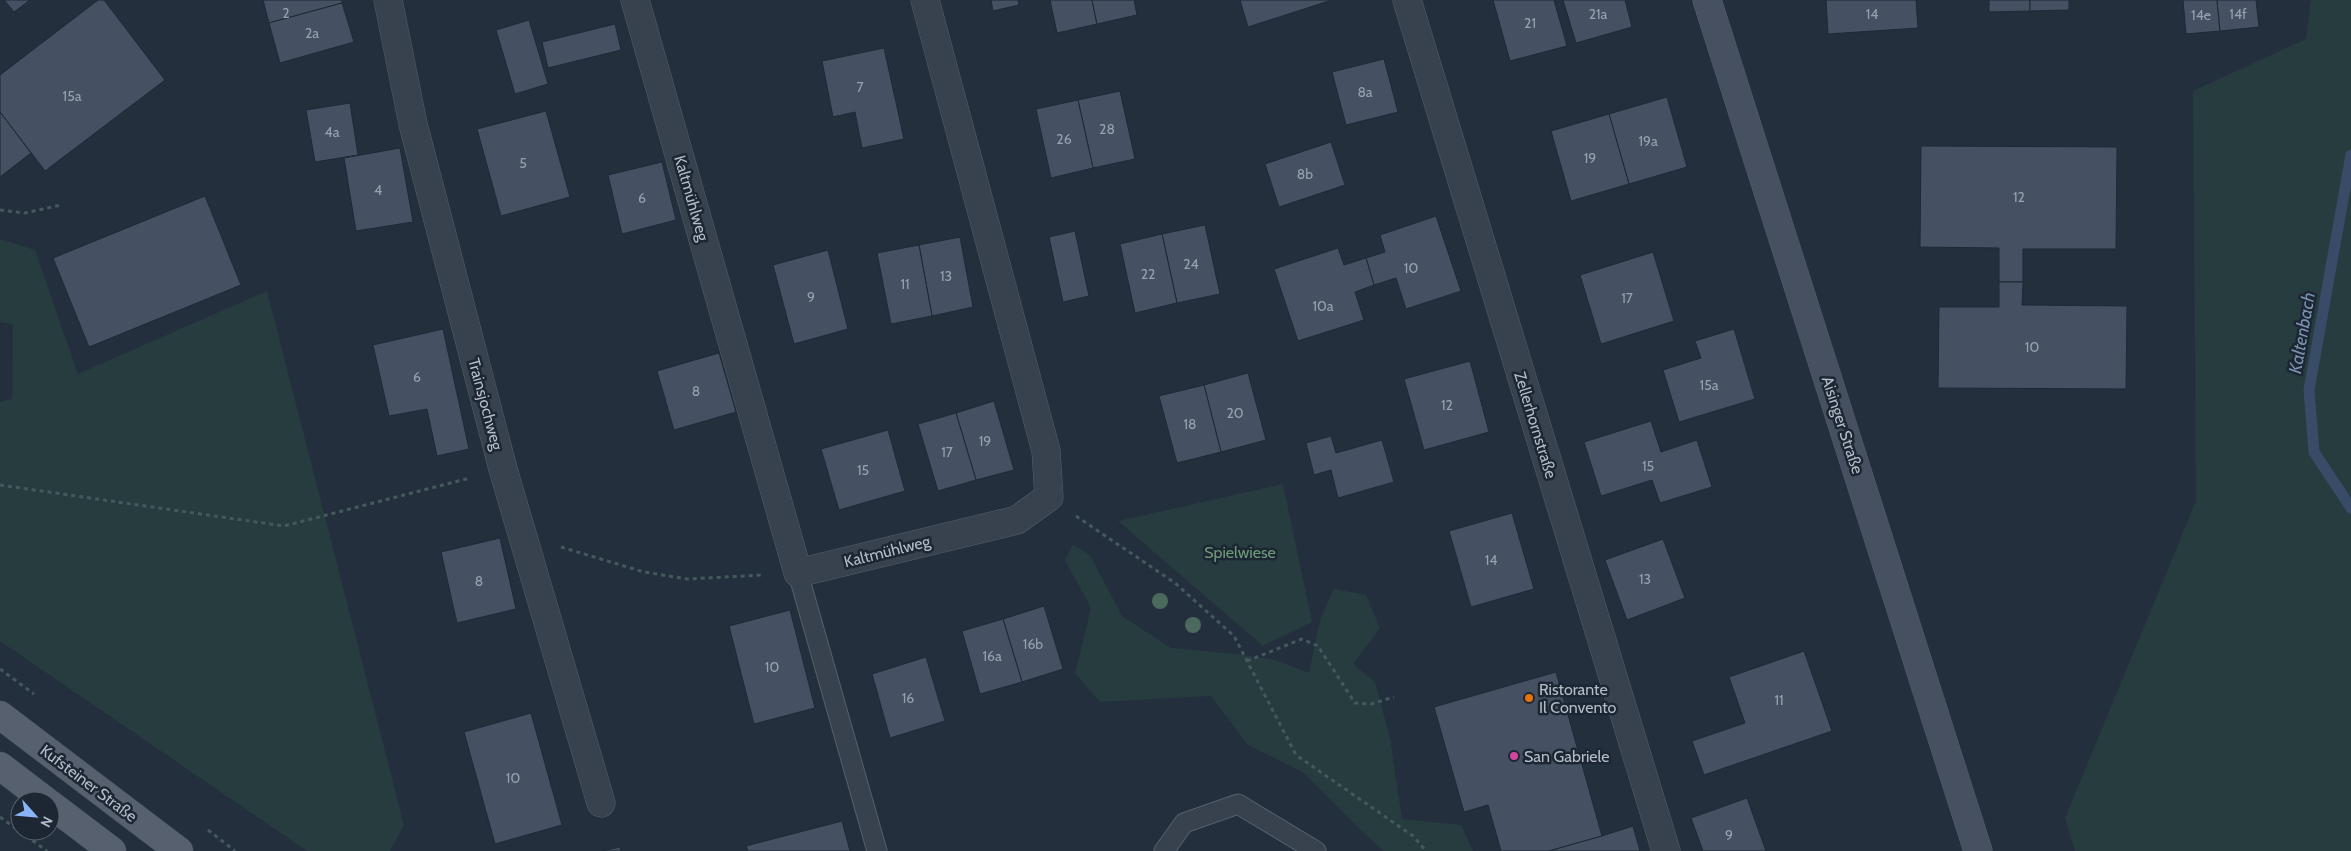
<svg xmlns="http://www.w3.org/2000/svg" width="2351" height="851" viewBox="0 0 2351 851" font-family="Cabin,sans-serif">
<rect width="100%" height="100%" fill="#242f3e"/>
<!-- green -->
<g fill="#263c3f">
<path d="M2311,0h40v851h-276l-10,-33 131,-317 -3,-410 113,-52z"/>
<path d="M0,239l35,11 43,124 189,-83 137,534 -14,26h-83l-307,-210v-239l12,-3 1,-75 -13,-2z"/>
<path d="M1283,484l29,138 -49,24 -145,-125z"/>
<path d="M1073,545l17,10 32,61 49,32 66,6 38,6 34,13 11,-53 14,-31 32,6 14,33 -27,36 22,18 15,56 12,81 59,6 12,26h-89l-20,-18 -61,-61 -55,-27 -37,-49 -111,6 -25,-29 16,-65 -26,-48z"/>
</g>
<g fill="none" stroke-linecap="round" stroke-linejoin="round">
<!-- stream -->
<path stroke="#394c67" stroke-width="11" d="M2351,155l-42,235 5,62 37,56"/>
</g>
<!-- building -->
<g fill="#455162" stroke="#1f2835">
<path d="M4,0h26l-16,12z"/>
<path d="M98,0h6l61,80 -120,91 -45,-59v-37z"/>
<path d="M263,0h79v3l-73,20z"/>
<path d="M991,0h27l1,5 -26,6z"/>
<path d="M1050,0h42l5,24 -40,9z"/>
<path d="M1092,0h42l3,15 -40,9z"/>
<path d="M1240,0h92l-84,27z"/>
<path d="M1493,0h61l13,46 -57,15z"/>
<path d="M1563,0h62l7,27 -56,16z"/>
<path d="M1826,0h90l2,28 -90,6z"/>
<path d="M1989,0h41v11l-41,1z"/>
<path d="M2030,0h39v10l-39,1z"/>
<path d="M2183,0h34l3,31 -34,3z"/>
<path d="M2217,0h39l3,27 -39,4z"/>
<path d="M342,3l12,39 -74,21 -11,-40z"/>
<path d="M529,20l19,64 -33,10 -19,-64z"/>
<path d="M615,24l6,26 -73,18 -6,-26z"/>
<path d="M884,48l20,91 -42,9 -7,-36 -22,5 -11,-56z"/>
<path d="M1384,59l14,53 -52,13 -14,-53z"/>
<path d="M1120,91l15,68 -42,9 -15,-68z"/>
<path d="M1667,97l20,70 -58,17 -20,-70z"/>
<path d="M1078,100l15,68 -42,10 -15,-69z"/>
<path d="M350,103l8,52 -43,7 -9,-52z"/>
<path d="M546,111l24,86 -69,19 -24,-87z"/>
<path d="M0,112l31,41 -31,24z"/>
<path d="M1609,114l20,70 -58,17 -20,-70z"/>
<path d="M1331,142l14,43 -66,22 -14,-43z"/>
<path d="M1921,146l196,1 -1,102h-93v33h-24v-34l-79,-1z"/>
<path d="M400,148l13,74 -57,9 -12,-73z"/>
<path d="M662,162l14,58 -54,14 -14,-59z"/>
<path d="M205,196l36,89 -152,62 -36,-89z"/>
<path d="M1436,216l25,75 -55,18 -10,-31 -22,7 -8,-27 19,-6 -5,-17z"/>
<path d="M1205,225l15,69 -43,9 -15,-69z"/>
<path d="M1075,231l14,65 -26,6 -14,-65z"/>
<path d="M1162,234l15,69 -42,10 -15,-69z"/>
<path d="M960,237l13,70 -41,9 -13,-71z"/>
<path d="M919,245l13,71 -41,8 -14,-71z"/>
<path d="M1338,248l6,17 22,-7 8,27 -19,7 9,28 -66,21 -24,-72z"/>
<path d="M828,250l20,79 -54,15 -21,-79z"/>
<path d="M1653,252l21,69 -73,23 -21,-69z"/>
<path d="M1999,282h24l-1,23 105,1 -1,83 -188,-1 1,-81h60z"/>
<path d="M443,329l26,120 -32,7 -10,-47 -38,7 -16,-71z"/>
<path d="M1734,329l21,70 -76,23 -16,-52 38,-12 -6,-17z"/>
<path d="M719,353l17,59 -62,18 -17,-59z"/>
<path d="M1470,361l19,71 -65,18 -20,-71z"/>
<path d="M1248,373l18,67 -45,12 -17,-67z"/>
<path d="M1204,385l17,67 -44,11 -18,-67z"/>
<path d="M994,401l20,69 -38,10 -20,-67z"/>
<path d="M956,413l20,67 -38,11 -20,-67z"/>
<path d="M1651,421l10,31 36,-12 15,47 -52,16 -8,-23 -51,16 -17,-54z"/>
<path d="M888,430l17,61 -66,19 -18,-61z"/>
<path d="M1331,436l5,17 46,-13 12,42 -56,16 -7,-28 -17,5 -8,-32z"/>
<path d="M1512,513l22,76 -63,18 -22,-76z"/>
<path d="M500,538l16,71 -59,14 -16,-71z"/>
<path d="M1663,539l22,59 -58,22 -22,-60z"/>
<path d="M1044,606l19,63 -41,13 -19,-63z"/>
<path d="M790,610l25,98 -61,16 -25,-98z"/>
<path d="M1003,619l19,63 -42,12 -18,-63z"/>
<path d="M1804,651l28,80 -128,44 -12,-34 53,-18 -16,-46z"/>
<path d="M926,657l19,64 -55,17 -18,-64z"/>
<path d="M1556,672l46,164 -53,15h-48l-13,-46 -24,7 -30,-105z"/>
<path d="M531,713l31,112 -67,19 -31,-112z"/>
<path d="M1747,798l19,53h-63l-12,-33z"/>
<path d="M842,821l8,30h-102l-2,-5z"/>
<path d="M1633,826l7,25h-91l53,-15z"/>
<path d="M620,847l1,4h-19z"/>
</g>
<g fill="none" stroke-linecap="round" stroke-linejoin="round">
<!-- lane casing -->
<g stroke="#565f6c" stroke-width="21">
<g id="lane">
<path d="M798,573l79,278"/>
<path d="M1164,851l20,-28 54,-19 78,47"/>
</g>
</g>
<!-- street casing -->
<g stroke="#565f6c" stroke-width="29">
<g id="street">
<path d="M388,0l25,124 90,345 98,334"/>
<path d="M635,0l163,573 219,-53 32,-23 -3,-46 -121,-451"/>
<path d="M1407,0l259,851"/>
</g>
</g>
<!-- secondary casing -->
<g stroke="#565f6c" stroke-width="29">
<path id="secondary" d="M1707,0l271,851"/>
</g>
<!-- primary casing -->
<g stroke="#414a57" stroke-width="29">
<g id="primary">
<path d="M0,715l179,136"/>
<path d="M0,766l46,35"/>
<path d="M50,804l62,47"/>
</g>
</g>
<!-- path -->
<g stroke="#44595c" stroke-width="3" stroke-dasharray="4 4" stroke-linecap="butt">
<path d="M0,210l25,3 36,-8"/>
<path d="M0,485l284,41 186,-48"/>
<path d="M1076,516l99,67 59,53 62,119 117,81 13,15"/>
<path d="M561,547l83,25 43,7 76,-4"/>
<path d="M1247,661l55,-22 16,7 37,57 16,1 23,-7"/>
<path d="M0,669l34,25"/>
<path d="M0,817l47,34"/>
<path d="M208,830l27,21"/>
</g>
<!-- lane -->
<use href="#lane" stroke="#38414e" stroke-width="19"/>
<!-- street -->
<use href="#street" stroke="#38414e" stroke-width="28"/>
<!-- secondary -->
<use href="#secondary" stroke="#465061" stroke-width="28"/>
<!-- primary -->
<use href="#primary" stroke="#56606e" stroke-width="28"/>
</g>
<!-- trees -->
<g fill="#4b6a5d">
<circle cx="1160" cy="601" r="8"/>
<circle cx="1193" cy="625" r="8"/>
</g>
<!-- markers -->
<circle fill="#e8710a" stroke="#1d2633" stroke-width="2" cx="1529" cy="698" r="5"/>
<circle fill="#d1479c" stroke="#1d2633" stroke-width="2" cx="1514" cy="756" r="5"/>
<g text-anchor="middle" stroke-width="5" stroke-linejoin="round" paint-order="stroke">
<!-- number labels -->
<g font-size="14" fill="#98a1af">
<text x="286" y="18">2</text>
<text x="1598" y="19">21a</text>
<text x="1872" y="19">14</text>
<text x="2238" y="19">14f</text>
<text x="2201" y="20">14e</text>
<text x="1530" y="28">21</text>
<text x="312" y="38">2a</text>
<text x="860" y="92">7</text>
<text x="1365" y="97">8a</text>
<text x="72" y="101">15a</text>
<text x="1107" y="134">28</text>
<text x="332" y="137">4a</text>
<text x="1064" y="144">26</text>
<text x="1648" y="146">19a</text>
<text x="1590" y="163">19</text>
<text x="523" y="168">5</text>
<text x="1305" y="179">8b</text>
<text x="378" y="195">4</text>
<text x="2019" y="202">12</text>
<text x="642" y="203">6</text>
<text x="1191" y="269">24</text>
<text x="1411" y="273">10</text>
<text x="1148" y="279">22</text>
<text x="946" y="281">13</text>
<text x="905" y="289">11</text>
<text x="811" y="302">9</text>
<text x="1627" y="303">17</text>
<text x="1323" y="311">10a</text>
<text x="2032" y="352">10</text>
<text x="417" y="382">6</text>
<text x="1709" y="390">15a</text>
<text x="696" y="396">8</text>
<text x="1447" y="410">12</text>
<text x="1235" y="418">20</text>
<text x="1190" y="429">18</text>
<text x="985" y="446">19</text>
<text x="947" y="457">17</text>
<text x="1648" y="471">15</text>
<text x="863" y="475">15</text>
<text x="1491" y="565">14</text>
<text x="1645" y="584">13</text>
<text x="479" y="586">8</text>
<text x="1033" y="649">16b</text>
<text x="992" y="661">16a</text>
<text x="772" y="672">10</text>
<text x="908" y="703">16</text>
<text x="1779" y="705">11</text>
<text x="513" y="783">10</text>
<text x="1729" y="840">9</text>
</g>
<!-- street labels -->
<g font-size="16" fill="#b4bcc9" stroke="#1d2633">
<text transform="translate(692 198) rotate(74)" y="6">Kaltmühlweg</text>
<text transform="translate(486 404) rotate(75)" y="6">Trainsjochweg</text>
<text transform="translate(1536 425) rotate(73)" y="6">Zellerhornstraße</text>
<text transform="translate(1843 425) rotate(72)" y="6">Aisinger Straße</text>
<text transform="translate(887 551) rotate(-14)" y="6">Kaltmühlweg</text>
<text transform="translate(89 783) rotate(37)" y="6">Kufsteiner Straße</text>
</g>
<!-- park labels -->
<g font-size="16" fill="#6b9a76" stroke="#1d2633">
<text x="1240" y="558">Spielwiese</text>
</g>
<!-- poi labels -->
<g font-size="16" fill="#b4bcc9" stroke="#1d2633" text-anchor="start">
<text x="1539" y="695">Ristorante<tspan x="1539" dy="18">Il Convento</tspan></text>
<text x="1524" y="762">San Gabriele</text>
</g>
<!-- water labels -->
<g font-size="18" font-style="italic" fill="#7c92b1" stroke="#1d2633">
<text transform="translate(2302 333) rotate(-80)" y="6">Kaltenbach</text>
</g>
</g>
<!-- north arrow -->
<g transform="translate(35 816) rotate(117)"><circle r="24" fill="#1d2633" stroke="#59626f"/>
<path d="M0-4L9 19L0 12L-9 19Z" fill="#8ab4f8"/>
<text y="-8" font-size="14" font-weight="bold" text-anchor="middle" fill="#b4bcc9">N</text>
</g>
</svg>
